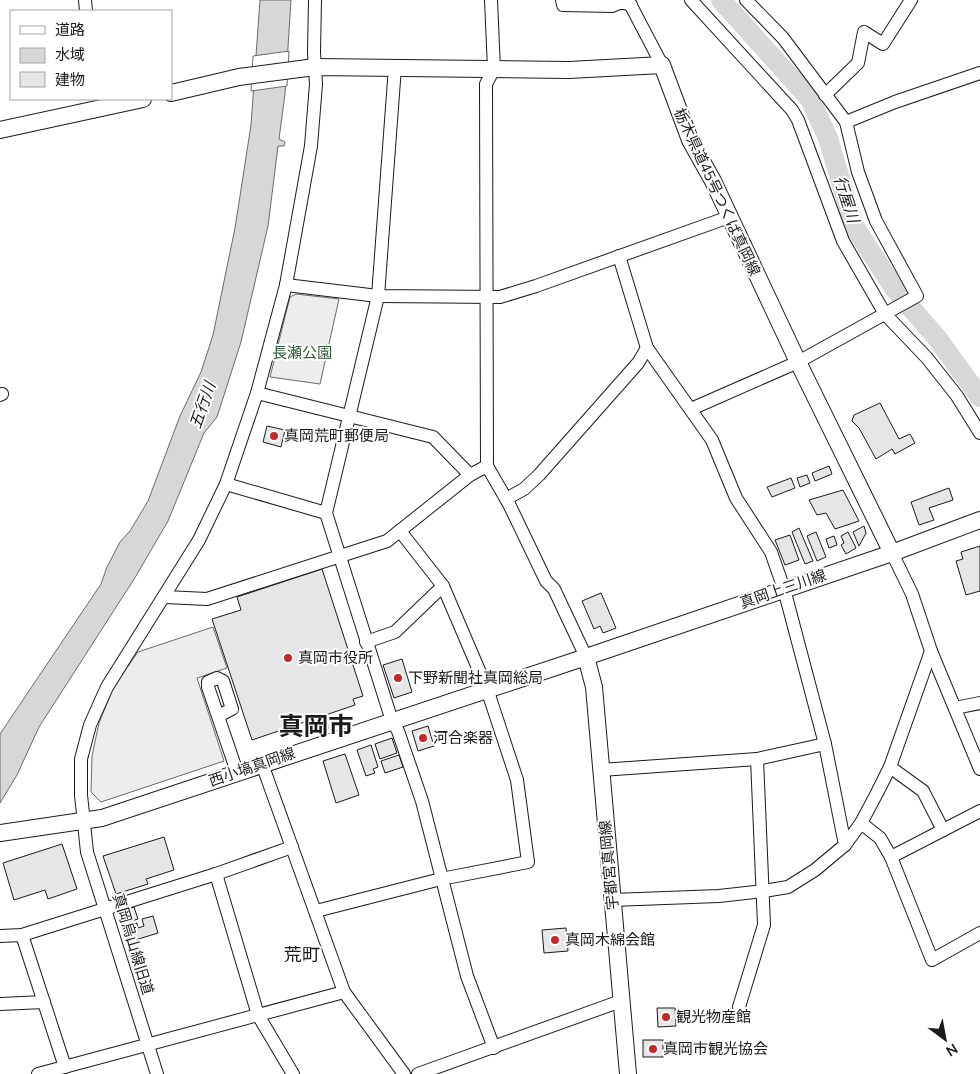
<svg xmlns="http://www.w3.org/2000/svg" width="980" height="1074" viewBox="0 0 980 1074" font-family="Mulish,'Noto Sans JP',sans-serif">
<rect width="100%" height="100%" fill="#fff"/>
<!-- built -->
<g fill="#ededed" stroke="#6a6a6a">
<path d="M296,294l43,5 -19,85 -50,-7 20,-80z"/>
<path d="M213,627l14,41 -30,10 27,83 -123,41 -10,-10 1,-36 7,-33 15,-37 24,-34z"/>
<path d="M325,717l4,11 -19,6 -4,-11z"/>
</g>
<!-- water -->
<path fill="#d7d7d7" stroke="#6a6a6a" d="M260,0h31l-6,94 -6,45 6,3 -1,4h-6l-10,80 -27,116 -24,75 -13,16 -36,88 -32,55 -97,151 -22,48 -17,28v-69l101,-150 6,-17 13,-25 10,-11 18,-30 32,-85 21,-44 12,-37 22,-107 16,-103z"/>
<!-- pier -->
<path fill="#fff" stroke="#6a6a6a" d="M289,51l-2,35 -36,5 2,-35z"/>
<g fill="none" stroke-linecap="round" stroke-linejoin="round">
<!-- river -->
<path stroke="#d7d7d7" stroke-width="20" d="M721,0l89,99 18,39 26,88 40,62 43,50 43,59"/>
</g>
<!-- building -->
<g fill="#e6e6e6" stroke="#1a1a1a">
<path d="M880,403l19,36 11,-5 5,9 -20,11 -3,-5 -16,10 -17,-31 -7,-7 2,-6z"/>
<path d="M267,426l18,4 -4,17 -18,-5z"/>
<path d="M829,466l3,8 -17,7 -3,-8z"/>
<path d="M807,475l3,8 -10,4 -3,-9z"/>
<path d="M791,478l4,10 -23,9 -5,-10z"/>
<path d="M949,488l4,12 -24,8 5,12 -15,5 -8,-23z"/>
<path d="M843,490l16,31 -24,8 -9,-16 -9,2 -8,-15z"/>
<path d="M864,526l2,7 -7,13 -6,-14z"/>
<path d="M799,528l14,33 -8,3 -13,-32z"/>
<path d="M816,532l10,25 -9,4 -10,-25z"/>
<path d="M848,532l8,16 -10,6 -5,-9 3,-2 -3,-7z"/>
<path d="M790,535l9,25 -14,5 -10,-25z"/>
<path d="M834,536l3,9 -8,3 -3,-9z"/>
<path d="M980,546v45l-14,4 -10,-34 7,-2 -2,-7z"/>
<path d="M322,569l41,127 -10,3 2,6 -103,35 -40,-121 29,-9 -4,-13z"/>
<path d="M601,593l15,35 -13,5 -3,-7 -6,3 -12,-28z"/>
<path d="M402,659l10,33 -18,6 -11,-33z"/>
<path d="M428,726l6,20 -16,5 -6,-20z"/>
<path d="M392,738l5,15 -17,6 -5,-15z"/>
<path d="M371,745l7,22 -5,2 2,4 -9,3 -9,-26z"/>
<path d="M345,754l14,41 -23,8 -13,-42z"/>
<path d="M399,755l4,12 -18,6 -4,-12z"/>
<path d="M164,837l10,33 -28,9 2,5 -32,10 -13,-38z"/>
<path d="M62,844l15,45 -29,10 -3,-9 -31,10 -11,-37z"/>
<path d="M134,907l4,12 -16,5 -4,-12z"/>
<path d="M153,916l5,17 -26,8 -4,-15 9,-3 1,5 6,-2 -2,-7z"/>
<path d="M566,928l2,23 -24,2 -2,-23z"/>
<path d="M657,1008h18l1,18 -18,1z"/>
<rect x="643" y="1040" width="20" height="17"/>
</g>
<g fill="none" stroke-linecap="round" stroke-linejoin="round">
<!-- minor casing -->
<g stroke="#1a1a1a" stroke-width="14">
<g id="minor">
<path d="M85,0l1,11"/>
<path d="M491,0l3,69 -8,15 1,382 22,38 37,77 8,8 32,68"/>
<path d="M562,0l1,5 49,1 10,-4 9,3"/>
<path d="M628,0l34,65"/>
<path d="M691,0l101,110 6,10 45,121 42,73 42,44 30,38 23,37"/>
<path d="M395,67l-17,229 -52,217 66,208 6,10 24,70 45,175 27,72"/>
<path d="M825,95l33,-32 6,-31 19,12 28,-44"/>
<path d="M846,122l49,-20 85,-29"/>
<path d="M619,256l28,92 65,92 24,58 35,54 13,37 41,155 20,101"/>
<path d="M286,285l92,11 122,1 36,-11 193,-69"/>
<path d="M257,393l176,44 37,38"/>
<path d="M0,395l2,-1"/>
<path d="M691,409l107,-47 119,-66 -41,-75 -18,-49 -12,-50 -63,-84 -37,-38"/>
<path d="M226,484l100,29"/>
<path d="M506,499l18,-10 15,-14 99,-112 9,-15"/>
<path d="M892,553l20,41 19,57 49,118"/>
<path d="M165,597l42,2 180,-58 83,-66 17,-9"/>
<path d="M366,642l29,-10 48,-46"/>
<path d="M955,708l25,-5"/>
<path d="M218,716l14,-7 -9,-28 -6,-3 -9,4v5l29,85"/>
<path d="M262,764l82,228 60,82"/>
<path d="M890,767l33,24 20,39"/>
<path d="M601,770l156,-11 68,-15"/>
<path d="M861,823l19,15 11,19 41,103 48,-27"/>
<path d="M891,857l89,-46"/>
<path d="M216,874l42,141 35,59"/>
<path d="M612,900l107,-4 45,-5 24,-4 27,-17 30,-25 16,-22 16,-30 13,-26 41,-116"/>
<path d="M316,911l125,-32 87,-17 -11,-82 -30,-91 -44,-103 -43,-55"/>
<path d="M22,935l43,132"/>
<path d="M0,936l22,-1 194,-61 76,-27"/>
<path d="M0,1004l44,-2"/>
<path d="M739,1007l25,-82 -7,-166"/>
<path d="M38,1074l306,-82"/>
<path d="M157,1074l-70,-222 -6,-57v-36l9,-34 17,-38 92,-147 27,-56 31,-91 29,-108 25,-139 5,-62 -2,-32 1,-52"/>
<path d="M418,1074l203,-73"/>
</g>
</g>
<!-- major casing -->
<g stroke="#1a1a1a" stroke-width="18">
<g id="major">
<path d="M171,93l68,-16 76,-10 254,3 93,-5 28,75 23,41 85,181 94,191"/>
<path d="M0,130l143,-31"/>
<path d="M586,657l8,30 34,387"/>
<path d="M0,833l102,-15 484,-161 306,-104 88,-33"/>
</g>
</g>
<!-- minor -->
<use href="#minor" stroke="#fff" stroke-width="12"/>
<!-- major -->
<use href="#major" stroke="#fff" stroke-width="16"/>
</g>
<!-- markers -->
<g fill="#c62828" stroke="#fff" stroke-width="2">
<circle cx="274" cy="436" r="5"/>
<circle cx="288" cy="658" r="5"/>
<circle cx="398" cy="678" r="5"/>
<circle cx="423" cy="738" r="5"/>
<circle cx="555" cy="940" r="5"/>
<circle cx="666" cy="1017" r="5"/>
<circle cx="653" cy="1049" r="5"/>
</g>
<g text-anchor="middle" stroke-width="4" stroke-linejoin="round" paint-order="stroke">
<!-- street labels -->
<g font-size="15" fill="#1a1a1a" stroke="#fff">
<text transform="translate(717 192) rotate(65)" y="5">栃木県道45号つくば真岡線</text>
<text transform="translate(783 589) rotate(-19)" y="5">真岡上三川線</text>
<text transform="translate(252 767) rotate(-19)" y="5">西小塙真岡線</text>
<text transform="translate(609 865) rotate(-95)" y="5">宇都宮真岡線</text>
<text transform="translate(133 944) rotate(73)" y="5">真岡烏山線旧道</text>
</g>
<!-- park labels -->
<g font-size="15" fill="#2b5a34" stroke="#fff">
<text x="302" y="358">長瀬公園</text>
</g>
<!-- poi labels -->
<g font-size="15" fill="#1a1a1a" stroke="#fff" text-anchor="start">
<text x="284" y="441">真岡荒町郵便局</text>
<text x="298" y="663">真岡市役所</text>
<text x="408" y="683">下野新聞社真岡総局</text>
<text x="433" y="743">河合楽器</text>
<text x="565" y="945">真岡木綿会館</text>
<text x="676" y="1022">観光物産館</text>
<text x="663" y="1054">真岡市観光協会</text>
</g>
<!-- water labels -->
<g font-size="16" font-style="italic" fill="#1a1a1a" stroke="#fff">
<text transform="translate(847 199) rotate(72)" y="6">行屋川</text>
<text transform="translate(202 405) rotate(-71)" y="6">五行川</text>
</g>
<!-- quarter labels -->
<g font-size="18" fill="#1a1a1a" stroke="#fff">
<text x="302" y="961">荒町</text>
</g>
<!-- town labels -->
<g font-size="25" font-weight="bold" fill="#1a1a1a" stroke="#fff">
<text x="316" y="735">真岡市</text>
</g>
</g>
<!-- legend -->
<rect x="10" y="10" width="162" height="90" fill="#ffffff" stroke="#a3a3a3"/>
<rect x="20" y="26" width="25" height="8" fill="#ffffff" stroke="#a3a3a3"/>
<text x="55" y="35" font-size="15" fill="#1a1a1a">道路</text>
<rect x="20" y="48" width="25" height="15" fill="#d7d7d7" stroke="#a3a3a3"/>
<text x="55" y="60" font-size="15" fill="#1a1a1a">水域</text>
<rect x="20" y="72" width="25" height="15" fill="#e6e6e6" stroke="#a3a3a3"/>
<text x="55" y="85" font-size="15" fill="#1a1a1a">建物</text>
<!-- north arrow -->
<g transform="translate(945 1039) rotate(148)" stroke="#ffffff" stroke-width="4" paint-order="stroke">
<path d="M0-4L9 19L0 12L-9 19Z" fill="#1a1a1a"/>
<text y="-8" font-size="14" font-weight="bold" text-anchor="middle" fill="#1a1a1a">N</text>
</g>
</svg>
